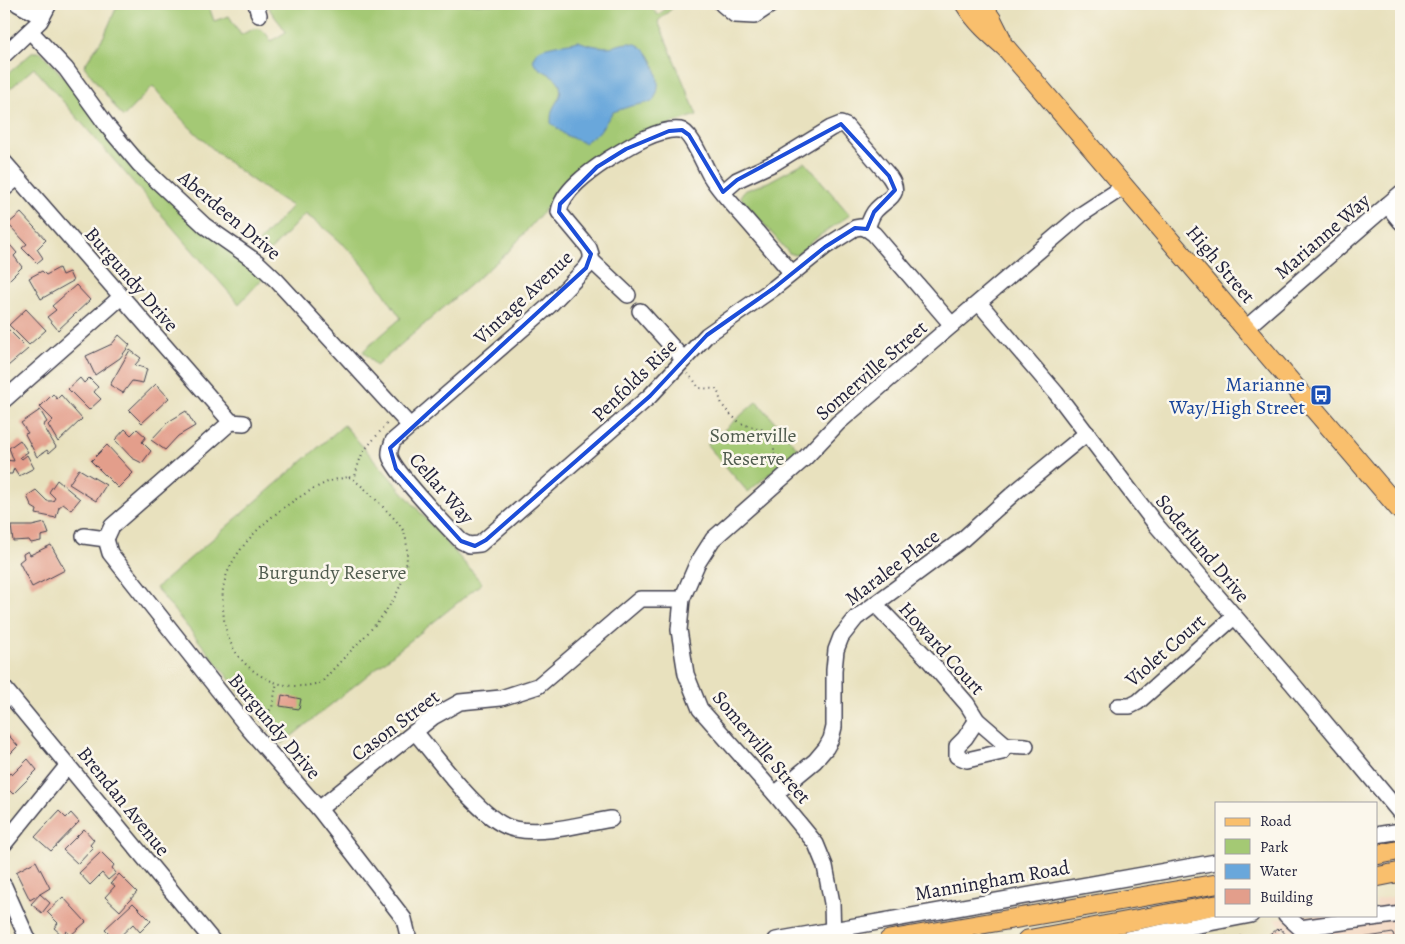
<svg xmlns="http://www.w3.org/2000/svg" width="1405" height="944" viewBox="0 0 1405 944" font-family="Alegreya,serif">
<rect width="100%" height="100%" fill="#fbf7ec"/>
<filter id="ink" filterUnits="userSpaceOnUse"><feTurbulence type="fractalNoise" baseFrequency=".02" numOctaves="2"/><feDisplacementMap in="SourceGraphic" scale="10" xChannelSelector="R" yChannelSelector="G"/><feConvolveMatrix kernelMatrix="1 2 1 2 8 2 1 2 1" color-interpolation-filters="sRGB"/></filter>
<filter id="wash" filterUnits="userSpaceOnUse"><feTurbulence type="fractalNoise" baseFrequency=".0096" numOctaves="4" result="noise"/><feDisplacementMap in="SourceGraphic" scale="20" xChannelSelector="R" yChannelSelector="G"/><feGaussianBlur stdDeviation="1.12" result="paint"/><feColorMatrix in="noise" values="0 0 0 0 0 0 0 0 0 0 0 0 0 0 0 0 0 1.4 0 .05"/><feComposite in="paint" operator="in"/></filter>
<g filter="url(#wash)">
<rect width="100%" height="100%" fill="#e8e1be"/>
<!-- built -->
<path fill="#f2d4be" d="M1401,895v45h-108l-18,-21 22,-4h79v-15z"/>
<!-- green -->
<g fill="#a4c974" stroke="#637658">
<path d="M118,4h90l6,17 15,-5 12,19c15,-8 20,-11 30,6l15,-9c-6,-10 -15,-18 -19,-28h381l10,11 14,-11h5l-19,17 39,94 -41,14 -90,56 -58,67 -132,114 -13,-15 38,-33c-11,-15 -21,-32 -33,-47 -18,-22 -39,-41 -63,-57l-35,37 -12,-8 34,-37c-54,-32 -100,-71 -139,-120l-30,31 -39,-51 20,-30z"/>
<path d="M33,52h8l35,39 188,186 -25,27 -205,-236 -30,26v-17z"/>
<path d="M805,162l45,53 -31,21 -23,19 -7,-2 -47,-54 -1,-4 3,-4 24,-9z"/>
<path d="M757,401l41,48 -50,43 -41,-47z"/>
<path d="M344,425l138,158 -200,161 -126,-156z"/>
</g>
<!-- water -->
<path fill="#69a7db" stroke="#46648b" d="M578,41c10,4 20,6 30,6 7,0 13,-4 20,-4 16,-1 25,16 29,31 2,12 2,18 -5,28l-21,4 -18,6 -14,20 -15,11 -19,-8 -14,-12c0,-3 0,-8 1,-12 3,-9 11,-14 8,-25 -2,-14 -31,-15 -26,-30 2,-5 8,-8 13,-9 10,-3 21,-3 31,-6z"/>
<g id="blocks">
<!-- building -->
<g fill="#e39e8b">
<path d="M21,213l25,27 -9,9 6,9 -6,5 -15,-15 5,-4 -19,-20z"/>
<path d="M4,238l13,15 -3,3 8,11 -14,14 -4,-4z"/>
<path d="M59,268l3,7 7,-3 4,9 -32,18 -12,-21 13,-7 4,4z"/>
<path d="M76,285l14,15 -32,30 -11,-13 9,-7 -4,-4z"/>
<path d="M26,309l20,21 -17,15 -20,-20z"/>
<path d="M8,329l20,20 -20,17 -4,-5v-29z"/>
<path d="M119,335l11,10 -10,13 -25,17 -9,-19 26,-12z"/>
<path d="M130,350l11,8 -6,7 12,4 -4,14 -11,-2 -9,12 -13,-8z"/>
<path d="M80,378l4,5 5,-5 9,9 -4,5 7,7 -12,11 -21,-21z"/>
<path d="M156,384l13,14 -27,25 -13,-13z"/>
<path d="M53,394l4,5 4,-4 21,24 -24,23 -10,-17 5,-5 -13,-13z"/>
<path d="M40,410l7,12 -4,3 13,22 -7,6 -2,-3 -10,7 -12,-23 3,-1 -7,-10z"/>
<path d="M186,411l9,15 -17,10 -13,14 -14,-10 17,-18z"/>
<path d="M125,429l6,6 6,-6 9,8 -4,5 9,9 -9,12 -10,-5 -17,-18z"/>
<path d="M20,440l8,12 -8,5 2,2 5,-4 7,13 -15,8 -5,-8 -2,6h-8v-14l10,1 -5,-13z"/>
<path d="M107,445l26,28 -15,15 -27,-27z"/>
<path d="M79,469l27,16 -10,16 -27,-17z"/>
<path d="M57,480l23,19 -9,11 -8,-6 -4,3 -3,11 -20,-4 1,-4 -5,-3 -5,-11 9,-6 11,11h6l2,-3 -6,-6z"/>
<path d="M45,523l4,11 -8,2v5l-10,2 -2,-3 -16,1 -2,-15h21z"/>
<path d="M51,545l14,25 -33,17 -13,-25 5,-4 -1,-4 5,-3 2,4z"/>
<path d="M282,695l19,4 -2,10 -19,-3z"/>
<path d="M4,730l14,16 -14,14z"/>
<path d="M28,759l9,11 -24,24 -9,-9v-6l6,-6 2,2z"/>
<path d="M59,811l7,7 5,-5 8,9 -28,29 -16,-14z"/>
<path d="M84,829l10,11 -4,5 3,3 -15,16 -15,-14z"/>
<path d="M101,852l13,13 -2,3 4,5 -8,7 -6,-7 -12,12 -11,-12z"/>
<path d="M36,861l14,27 -20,12 -14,-28z"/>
<path d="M119,874l18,18 -17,19 -15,-14 10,-11 -4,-3z"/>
<path d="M40,894l10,9 -8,10 -11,-9z"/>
<path d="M63,897l23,25 -15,13 -5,-4 -4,4 -8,-7 4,-5 -11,-11z"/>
<path d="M133,903l18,18 -11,11 -7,-8 -17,16 -11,-11z"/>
<path d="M1280,928l7,8 -2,1 3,3h-20l-2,-2 11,-9 1,1z"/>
<path d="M1393,933l2,7h-40v-1z"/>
<path d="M1227,936l3,4 11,-4 4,4h-26z"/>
</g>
</g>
</g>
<g filter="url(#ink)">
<use href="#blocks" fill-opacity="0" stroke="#403f4f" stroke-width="1"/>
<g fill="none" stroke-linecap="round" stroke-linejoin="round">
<!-- minor casing -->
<g stroke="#403f4f" stroke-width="18">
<g id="minor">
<path d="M18,4l24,13"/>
<path d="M256,4l3,11"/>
<path d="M722,4l13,11 19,1 18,-12"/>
<path d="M30,31l36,38 42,58 31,37 66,62 53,37 19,18 133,145"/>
<path d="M4,55l36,-34 9,-17"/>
<path d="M4,162l227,260"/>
<path d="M4,189l13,-11"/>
<path d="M723,192l14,-12 37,-17 57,-35 10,-4 5,2 43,50c14,20 -1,21 -13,34 -5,5 -7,13 -9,19l-6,-2 -6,1 -30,19 -51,41 -67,47 -57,61 -170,148 -11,1 -8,-4c-13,-13 -68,-71 -71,-85 -1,-5 1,-10 3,-15l156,-135 37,-38 5,-8v-6l-2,-6 -30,-36c3,-21 30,-40 48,-52 18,-11 51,-33 73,-30 12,2 24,36 31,47 8,13 20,26 31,38 17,19 33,39 50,58"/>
<path d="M1387,205l14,17"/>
<path d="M867,229l7,5 78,91"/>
<path d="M591,260l37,35"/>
<path d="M979,303l77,90 101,133 135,157 109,131"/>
<path d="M640,311l44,49"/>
<path d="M1246,328l155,-135"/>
<path d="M4,400l117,-103"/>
<path d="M84,536l22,3 4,14 139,176 70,80 85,110 5,21"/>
<path d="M106,539l6,-13 119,-104 13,1"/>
<path d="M875,604l53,55 39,45 10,16 29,25 20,1"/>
<path d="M4,688l208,252"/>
<path d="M1118,706h12l8,-4 96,-85"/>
<path d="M977,720l-12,18 -8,8v10l10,4 35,-8 4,-7"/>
<path d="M415,732c22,25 68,92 100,97 31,6 65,-5 96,-10"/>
<path d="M775,794l40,-33 11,-13 5,-9 3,-12v-57l2,-20 5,-13 15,-19 107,-79 51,-46 73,-60"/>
<path d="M319,809l114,-92 27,-15 41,-4 37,-12 102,-87h42"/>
<path d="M1376,835l25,-4"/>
<path d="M4,844l64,-79"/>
<path d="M4,886l24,54"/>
<path d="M1286,915l14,13 101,-14"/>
<path d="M776,940l440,-78"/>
<path d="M833,940l-1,-37 -7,-37 -9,-22 -41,-50 -75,-85 -14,-35 -7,-44 3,-31 15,-35 16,-25 92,-81 33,-35 114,-98 130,-111 43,-28"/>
<path d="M1121,940l130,-25"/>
</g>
</g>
<!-- major casing -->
<g stroke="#403f4f" stroke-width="21">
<g id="major">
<path d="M965,4c11,18 25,30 41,44l395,463"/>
<path d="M981,4l11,16 9,18"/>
<path d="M1376,855l25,-5"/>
<path d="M1376,877l25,-5"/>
<path d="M889,940l327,-56"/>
<path d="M1027,940l189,-35"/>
</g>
</g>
<!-- path -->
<g stroke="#403f4f" stroke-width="2" stroke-dasharray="1 4" stroke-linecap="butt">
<path d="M687,374l6,5 6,9 17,1c4,5 3,9 6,15 3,6 11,13 16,17 10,8 27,4 34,17 4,9 0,19 4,27"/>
<path d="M349,477c15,9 25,21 37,33 5,5 11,11 15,17 5,6 6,17 6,25 1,54 -54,92 -85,130 -20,7 -41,5 -59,-5 -23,-13 -36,-33 -39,-58 -1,-10 -2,-20 -1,-30 7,-47 67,-91 107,-108 6,-2 13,-3 19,-4z"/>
<path d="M354,480l5,-18 4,-10 26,-31"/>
<path d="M259,721l13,-13 5,-26"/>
</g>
<!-- minor -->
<use href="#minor" stroke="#fff" stroke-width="15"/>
<!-- major -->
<use href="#major" stroke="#f9bf6d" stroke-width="19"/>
</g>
</g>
<!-- marked area -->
<path fill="none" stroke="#1d4ed8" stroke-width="4" stroke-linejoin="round" d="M841,124l48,52 6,14 -21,22 -7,17 -12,-1 -30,19 -51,41 -67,47 -57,61 -164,144 -11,6 -14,-5 -65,-72 -6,-21 196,-180 5,-14 -32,-42 1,-8 37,-37 29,-18 43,-18 13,-1 7,5 34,57 14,-12z"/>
<!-- icons -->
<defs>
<g id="bus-square" transform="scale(1.125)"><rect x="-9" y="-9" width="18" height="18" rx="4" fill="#1a4fb4" stroke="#fbf7ec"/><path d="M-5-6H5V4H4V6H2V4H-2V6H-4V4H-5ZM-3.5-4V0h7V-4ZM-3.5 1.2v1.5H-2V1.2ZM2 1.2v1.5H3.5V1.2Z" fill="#fff"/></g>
</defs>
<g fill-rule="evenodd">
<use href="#bus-square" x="1321" y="395"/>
</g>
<g text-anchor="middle" stroke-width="5" stroke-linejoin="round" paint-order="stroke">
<!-- street labels -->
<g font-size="20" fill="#22223b" stroke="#fbf7ec">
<text transform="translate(230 215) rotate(40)" y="7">Aberdeen Drive</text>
<text transform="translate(1322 236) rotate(-41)" y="7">Marianne Way</text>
<text transform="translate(1221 264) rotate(50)" y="7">High Street</text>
<text transform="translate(132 279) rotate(49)" y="7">Burgundy Drive</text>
<text transform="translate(523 297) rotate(-43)" y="7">Vintage Avenue</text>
<text transform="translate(871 370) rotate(-41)" y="7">Somerville Street</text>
<text transform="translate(634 380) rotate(-44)" y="7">Penfolds Rise</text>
<text transform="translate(442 488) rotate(49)" y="7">Cellar Way</text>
<text transform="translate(1203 548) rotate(50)" y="7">Soderlund Drive</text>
<text transform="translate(892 567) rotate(-37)" y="7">Maralee Place</text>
<text transform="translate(942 648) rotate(48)" y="7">Howard Court</text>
<text transform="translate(1165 650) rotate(-41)" y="7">Violet Court</text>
<text transform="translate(395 725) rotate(-37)" y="7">Cason Street</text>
<text transform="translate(275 726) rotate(50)" y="7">Burgundy Drive</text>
<text transform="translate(762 747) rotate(50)" y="7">Somerville Street</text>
<text transform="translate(124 801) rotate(51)" y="7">Brendan Avenue</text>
<text transform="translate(992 880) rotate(-10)" y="7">Manningham Road</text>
</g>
<!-- transit labels -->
<g font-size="20" fill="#164399" stroke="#fbf7ec" text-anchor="end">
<text x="1305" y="391">Marianne<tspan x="1305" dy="23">Way/High Street</tspan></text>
</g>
<!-- park labels -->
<g font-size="20" fill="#505c4f" stroke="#fbf7ec">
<text x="753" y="442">Somerville<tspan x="753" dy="23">Reserve</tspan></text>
<text x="332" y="579">Burgundy Reserve</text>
</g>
</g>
<!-- margin -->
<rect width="1405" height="944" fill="none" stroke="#fbf7ec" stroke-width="20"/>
<!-- legend -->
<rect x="1215" y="802" width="162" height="115" fill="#fbf7ec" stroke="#a4a2a5"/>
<rect x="1225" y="818" width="25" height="8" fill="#f9bf6d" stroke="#a4a2a5"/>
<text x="1260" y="826" font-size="15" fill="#22223b">Road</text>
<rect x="1225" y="839" width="25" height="15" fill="#a4c974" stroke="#a4a2a5"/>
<text x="1260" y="852" font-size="15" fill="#22223b">Park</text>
<rect x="1225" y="864" width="25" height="15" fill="#69a7db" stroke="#a4a2a5"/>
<text x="1260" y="876" font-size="15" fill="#22223b">Water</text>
<rect x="1225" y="889" width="25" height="15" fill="#e39e8b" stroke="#a4a2a5"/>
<text x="1260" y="902" font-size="15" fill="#22223b">Building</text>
</svg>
